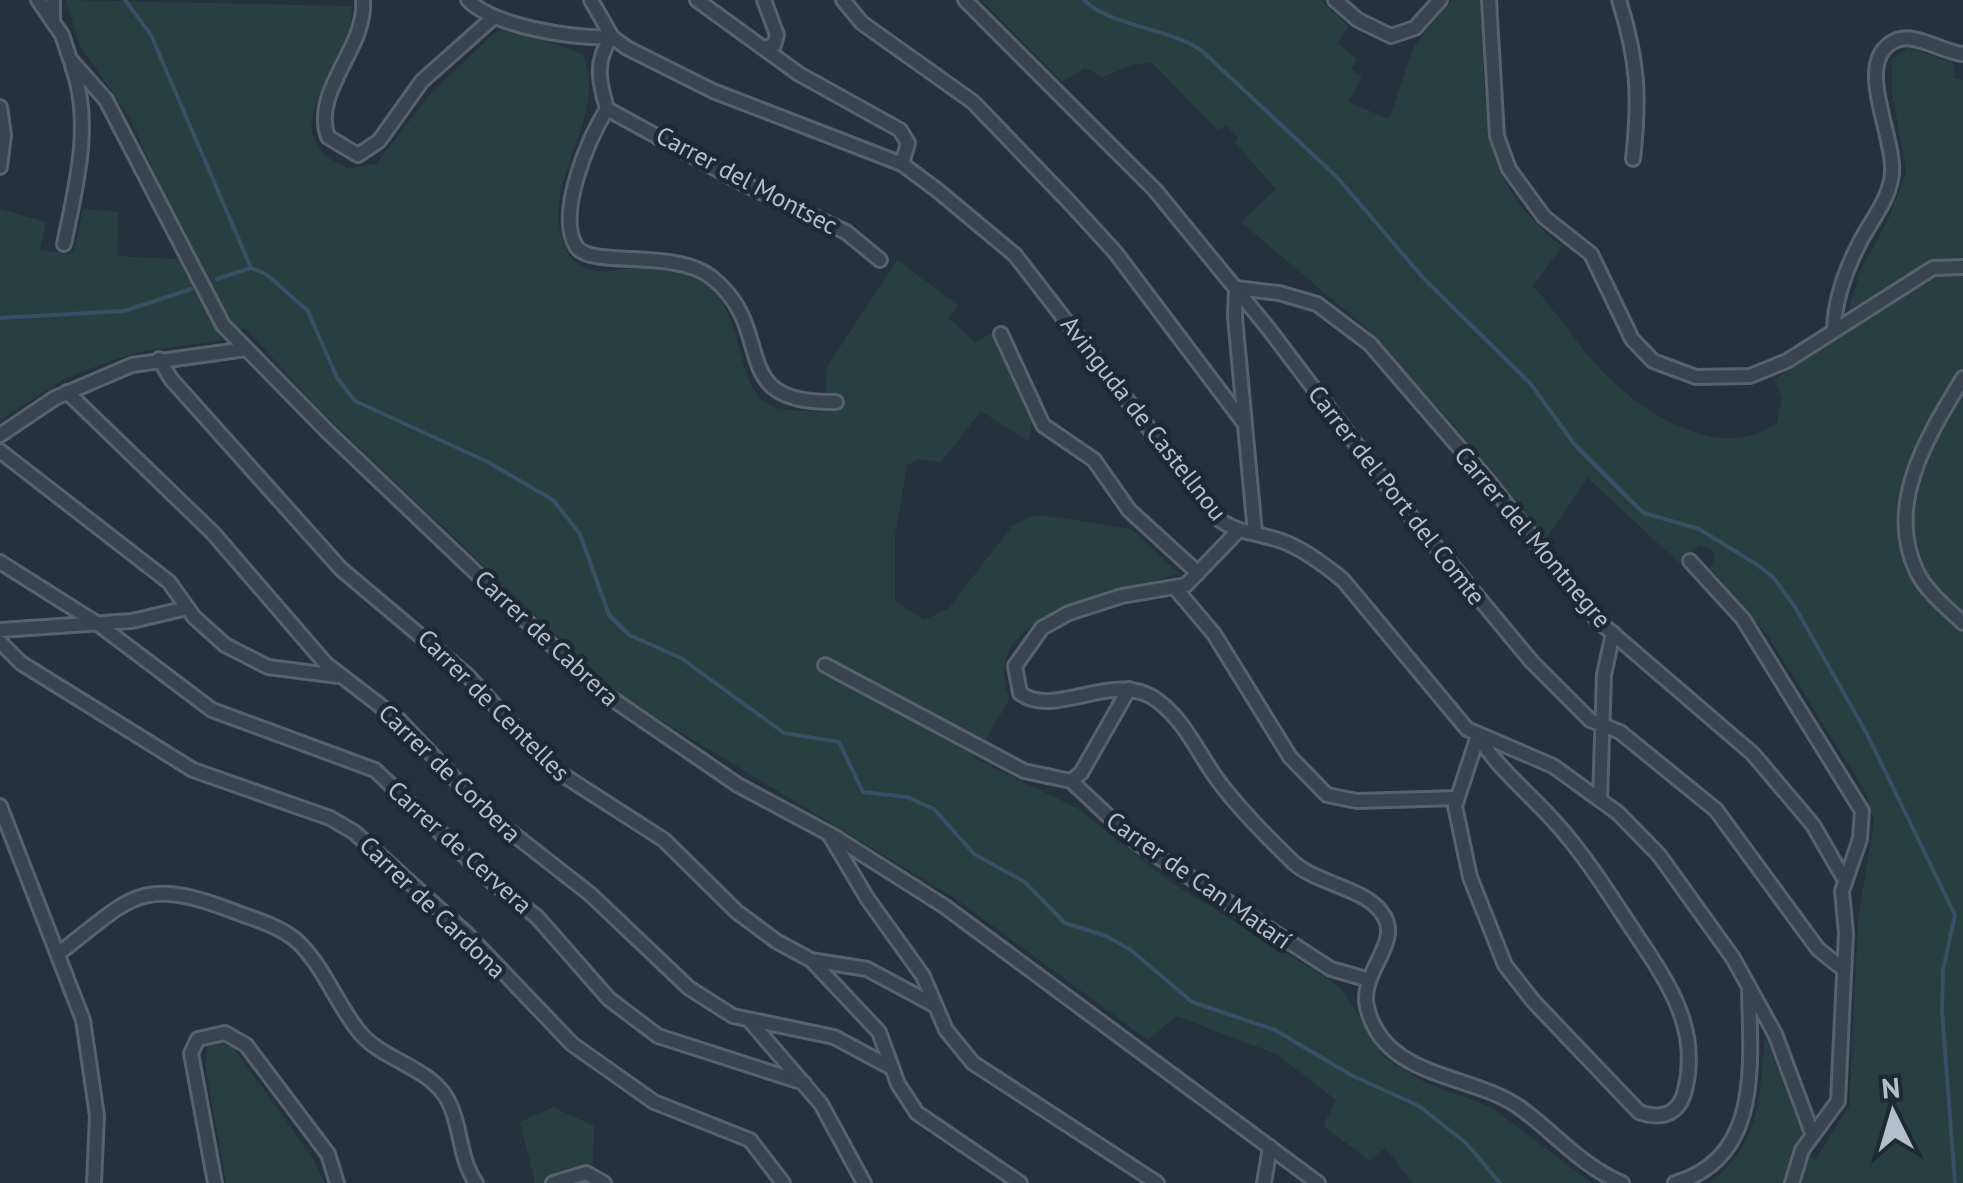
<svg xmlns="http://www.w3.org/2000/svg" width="1963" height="1183" viewBox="0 0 1963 1183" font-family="'PT Sans',sans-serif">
<rect width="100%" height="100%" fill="#25323e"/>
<!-- green -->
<g fill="#273f3f">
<path d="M66,0l285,6c11,54 -91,123 -4,162l29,-4 55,-71 64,-61 12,-5 76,27c27,65 -46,129 -18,193 18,42 65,16 97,18 14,1 31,11 42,18 44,30 29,107 68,123 15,6 37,5 53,6l2,-45 70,-107 61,45 -9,13 26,25 18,-11 39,92 -3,18 -48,-31 -40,51 -21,-3 -13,6 -12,71v65l29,19 25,-12 63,-82 16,-9 14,-2 89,14 48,44c-51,20 -207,36 -169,126l-36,59 103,50 92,73 162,100 14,12 38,64 43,26 65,24 101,76h-179l-28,-35 -15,13 -47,-35 13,-26 -60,-46 -100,-38 -28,24 -192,-141 -337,-204 -300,-286 -74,-81 -28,13 -79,11 -33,11 -41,16 -64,41v-211l46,13 -6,28 33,4 10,-45 35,3 -1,44 58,3 16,-8 -64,-138 -47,-67z"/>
<path d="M981,0h339l29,26 -11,17 19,17 -6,8 11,9 -14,25 41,17 25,-73 38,-46h27c8,18 4,43 4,62 2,80 13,135 80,184l-30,40c24,26 43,58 68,84 41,43 119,94 176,53l5,-24 -7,-20 65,-41 20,-66 27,-50 19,-50 -14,-80v-32l16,-13 47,17 -1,14 9,2v1103h-254c53,-40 50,-85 56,-146l49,124 35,-54 9,-187 16,-99 -9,-30 -97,-155 -58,-68 5,-10 -3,-8 -13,-5 -20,18 -91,-85 -43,62 -93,-117 -86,-95 -125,-106 35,-33 -41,-46 3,-5 -11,-12 -9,4 -66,-67 -17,1 -32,13 -18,-9 -23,14z"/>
<path d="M214,1043l17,1 81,113 13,26h-99l-21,-119 2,-17z"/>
<path d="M553,1107l41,19 -2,57h-57l-15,-61z"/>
</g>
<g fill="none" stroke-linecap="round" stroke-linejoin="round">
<!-- stream -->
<g stroke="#394f65" stroke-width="4">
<path d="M125,0l26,35 100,233"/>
<path d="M1084,0c26,26 84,28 117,50l136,127 88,103 105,103 45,62 56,56 13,12 55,16 57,35 17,13 22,30 72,127 88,181 -12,55 -1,41 13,172"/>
<path d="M217,279l34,-11 15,6 42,37 29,67 18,23 133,61 65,38 27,34 29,81 20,20 52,23 103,75 55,9 24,50 44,5 27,12 40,45 51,28 40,41 41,13 25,14 61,52 83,28 76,45 68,31 47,37 34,40"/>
<path d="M0,318l124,-7 67,-22"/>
</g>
<!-- street casing -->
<g stroke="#57626c" stroke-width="18">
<g id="street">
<path d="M38,0l24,35 8,24 36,41 117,225 106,108 270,257 139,95 97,52 109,69 374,277"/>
<path d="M363,0c4,48 -52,91 -35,137l30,18 21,-14 43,-60 72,-64"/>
<path d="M468,0c27,27 107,39 144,37"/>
<path d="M591,0l21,37 15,11 86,43 189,73 35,26 78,65 205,265c20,15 46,13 69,24 20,9 37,22 54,36l124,149 86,37 65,47 41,42 74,103 42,76 37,99"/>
<path d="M697,0l102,74 101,56 8,13 -6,21"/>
<path d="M843,0l19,23 111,79 99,103 43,47 129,171"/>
<path d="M965,0l190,190 113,138 137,181 127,153 58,58 30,12 96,78 102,139 25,20"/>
<path d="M1335,0l23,20 33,16 24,-8 25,-28"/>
<path d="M1489,0l8,136 12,33 35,48 47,37 41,85 21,22 43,16 54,-1 37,-15 146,-93 30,-1"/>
<path d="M1619,0c19,60 21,97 14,159"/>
<path d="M53,22v-22"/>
<path d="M612,37c-18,24 -13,44 -5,72 -18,29 -51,104 -31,137 13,23 98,2 135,31 69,54 11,127 125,125"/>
<path d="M764,48l10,-3 3,-10 -13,-35"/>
<path d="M0,107l4,28 -4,32"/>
<path d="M607,109l137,75 102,48 34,28"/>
<path d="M64,244c12,-57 29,-122 8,-178"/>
<path d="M1834,329c1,-30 12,-60 26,-87 12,-23 29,-42 32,-68 3,-35 -32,-100 -7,-126 22,-24 53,4 78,6"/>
<path d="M1001,334l42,91 51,35 35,50 69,63"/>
<path d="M159,359l12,20 170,190 127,107 84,92 112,72 73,72 39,29 35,19 56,9 67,36"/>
<path d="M1963,378c-34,56 -79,126 -46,194 9,19 30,36 46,51"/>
<path d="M67,392l146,141 113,131 73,56 90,95 101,79 99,94 44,28 101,21 56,30"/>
<path d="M0,435l55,-37 77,-33 114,-16"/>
<path d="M0,451l169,131 25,35 31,28 43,22 70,9"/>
<path d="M1239,530l-53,55 -64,11 -53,17 -27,15 -27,38 5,27c35,27 95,-25 138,8 27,20 40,52 59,78 21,29 51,59 77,84 25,22 74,25 90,53 17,28 -25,57 -17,91 17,72 103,66 152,100 35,25 62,59 103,76"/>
<path d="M1255,533l-20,-216 1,-29 43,5 38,11 53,40 119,138 108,138 156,134 60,71 30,52"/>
<path d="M1690,561l53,58 119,192 -2,28 -18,52 4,42 -8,168 -36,49 -10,33"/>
<path d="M0,562l98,62 114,86 163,60 116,111 46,36 72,82 49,37 146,47"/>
<path d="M1175,588l39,46 76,123 37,38 30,6 100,-3"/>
<path d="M0,630l132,-9 55,-13"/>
<path d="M0,642l21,21 172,107 137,48 24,14 113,102 105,110 82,58 96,38 33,43"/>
<path d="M825,665l199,106 47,10 66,62 194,126 35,10"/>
<path d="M1478,736c20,33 50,56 76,85 29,32 50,65 73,100 34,52 75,102 58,169 -6,25 -24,30 -46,22l-105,-110 -29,-37 -35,-88 -15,-71z"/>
<path d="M1071,781l10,-8 48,-84"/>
<path d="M1600,800l4,-125 9,-42"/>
<path d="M0,806l83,214 14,96 -3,67"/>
<path d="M829,834l38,64 56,78 23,54 27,33 184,120"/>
<path d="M58,954c73,-56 81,-79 175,-43 23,9 51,16 68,34 25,26 37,62 60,89 23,26 66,33 85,63 16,27 12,60 30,86"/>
<path d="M813,962l66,70 19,52 19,29 103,70"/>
<path d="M750,1021l71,83 43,79"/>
<path d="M215,1183l-24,-130 7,-14 27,-6 21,12 82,109 9,29"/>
<path d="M553,1183l33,-10 18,10"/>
<path d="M1264,1183l6,-36"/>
<path d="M1675,1183c88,-25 75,-122 74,-194"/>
</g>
</g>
<!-- street -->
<use href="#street" stroke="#39444e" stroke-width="12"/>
</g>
<g text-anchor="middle" stroke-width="9" stroke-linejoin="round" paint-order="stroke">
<!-- street labels -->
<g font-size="25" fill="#b5bfc9" stroke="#1e2933">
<text transform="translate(747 180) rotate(28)" y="9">Carrer del Montsec</text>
<text transform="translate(1144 418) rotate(52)" y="9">Avinguda de Castellnou</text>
<text transform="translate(1397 495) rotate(52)" y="9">Carrer del Port del Comte</text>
<text transform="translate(1533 537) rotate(50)" y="9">Carrer del Montnegre</text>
<text transform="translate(547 638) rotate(43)" y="9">Carrer de Cabrera</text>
<text transform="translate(494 705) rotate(45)" y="9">Carrer de Centelles</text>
<text transform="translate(450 773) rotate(44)" y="9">Carrer de Corbera</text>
<text transform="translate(460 847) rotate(42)" y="9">Carrer de Cervera</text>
<text transform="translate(1199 880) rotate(35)" y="9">Carrer de Can Matarí</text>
<text transform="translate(433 907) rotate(44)" y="9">Carrer de Cardona</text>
</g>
</g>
<!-- north arrow -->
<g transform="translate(1893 1113) rotate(355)" stroke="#1e2933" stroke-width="8" paint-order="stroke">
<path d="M0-8L18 38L0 25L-18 38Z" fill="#b5bfc9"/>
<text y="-15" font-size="28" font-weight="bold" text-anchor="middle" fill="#b5bfc9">N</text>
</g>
</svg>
